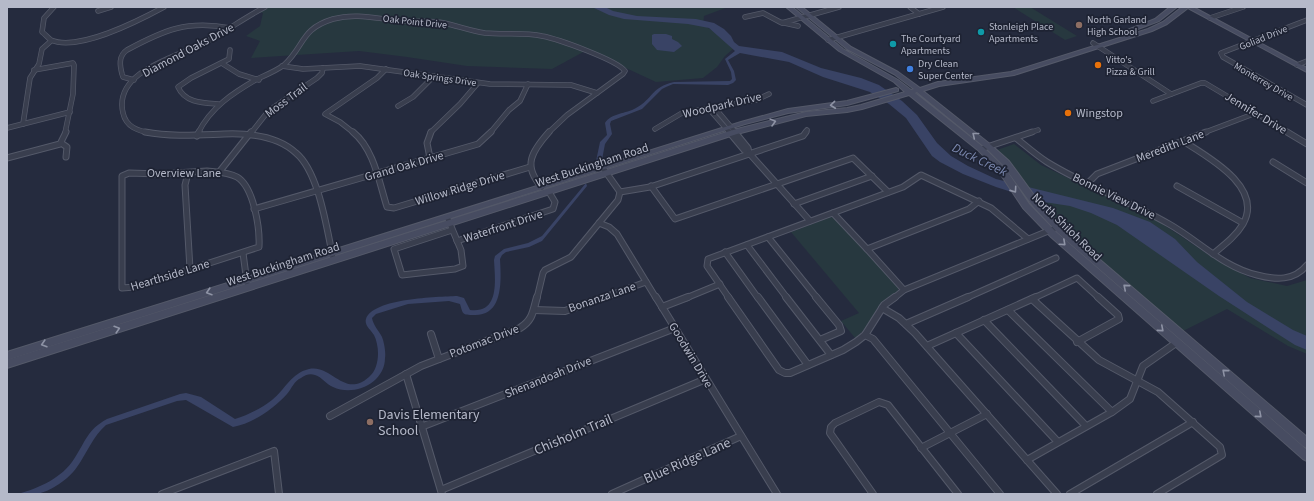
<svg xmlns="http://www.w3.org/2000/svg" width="1314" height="501" viewBox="0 0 1314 501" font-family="'Source Sans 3',sans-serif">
<rect width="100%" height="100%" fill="#252b3e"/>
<!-- green -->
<g fill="#27383f">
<path d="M270,7h458l-24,9 -1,9 21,12 9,12 -8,7 -8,11 -14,11 -47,4 -69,-32 -35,19 -85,-3 -60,-9 -48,-6 -108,7 9,-17 -14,-5 14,-10 3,-13 -3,-1z"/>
<path d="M1013,7h17l47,29 -12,4z"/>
<path d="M1014,144l27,21 117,56 54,36 38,21 37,8 20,-6v74l-19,-8 -61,-37 -46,23 -122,-106 -18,-19 -19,-28 -25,-29z"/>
<path d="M831,217l4,1 63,69v4l-20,16 -9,17 -13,15 -15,-18 18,-8 -68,-81z"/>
</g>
<!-- water -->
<g fill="#394365">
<path d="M592,7h13l8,4 24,5 59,3 18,4 10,6 7,7 3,6 5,4 43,6 39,16 40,10 18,7 23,16 15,14 20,28 14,13 17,10 28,13 117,29 37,14 25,17 22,23 50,40 46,28 14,6v14l-12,-5 -76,-49 -102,-71 -26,-12 -21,-7 -26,-4 -48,-15 -33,-13 -23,-12 -8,-6 -26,-38 -17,-14 -19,-12 -47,-15 -34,-15 -49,-9 -12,7 6,11 2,9 -3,3 -5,2 -55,-1 -7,3 -4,2 -20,20 -31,12 -1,3 2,10 -7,10 -4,21 -6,1 5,-24 7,-7 -2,-12c6,-10 21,-9 31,-15 17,-9 15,-21 38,-26l56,-1 2,-2 -1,-7 -6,-13 10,-8 -26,-23 -21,-4 -64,-5 -15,-4z"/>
<path d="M654,34h12l6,2v3l6,3 4,4 -8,6 -17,-2 -5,-6v-9z"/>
<path d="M586,183l1,3 -45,55 -13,6 -23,5 -4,3 -2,4c1,20 4,57 -26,56 -12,0 -11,-1 -14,-11l-11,-3 -41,3 -32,10 -4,4c1,7 7,13 10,19 2,5 4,15 3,21 0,25 -31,39 -52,29 -7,-3 -11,-10 -18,-12 -5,-2 -10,0 -14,3 -7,3 -9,10 -14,16 -14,15 -33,29 -54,33l-47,-27 -9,1 -71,24c-13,11 -19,28 -29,42 -8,12 -27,25 -41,27 -6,1 -12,0 -18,0 21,-6 44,-16 56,-35 12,-18 13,-29 33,-40l73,-25 6,-1 15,4 34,22c13,-4 27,-11 37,-19 13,-10 19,-27 37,-31 23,-5 35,30 60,8 11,-9 11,-30 5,-42 -3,-5 -10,-10 -8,-16 7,-21 72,-22 91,-23l7,2 6,12c30,4 25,-30 24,-50l1,-4 9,-7 24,-6 14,-7z"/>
</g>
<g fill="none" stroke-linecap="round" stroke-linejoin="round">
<!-- street-far2 casing -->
<g stroke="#545969" stroke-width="5.5">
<g id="street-far2">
<path d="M54,7l-10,11 -2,14c3,2 6,6 9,8 27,12 89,-20 113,-33"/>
<path d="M910,7l9,7"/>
<path d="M98,11l13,-4"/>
<path d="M745,17l18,-4 17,9 18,4"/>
<path d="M1210,18l33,-11"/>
<path d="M1307,20l-86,33 2,4 84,48"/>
<path d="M782,23l57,-16"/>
<path d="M828,40l115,-33"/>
<path d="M1093,43l78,51"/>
<path d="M223,64l16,10 20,6"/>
<path d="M1297,65l10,-4"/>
<path d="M282,66l21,3 57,-3 130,18 81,1 26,8"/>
<path d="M34,70l39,-7 1,2 -1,29 -8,39"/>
<path d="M134,80l-11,-3 -1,-3c-2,-8 -4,-18 5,-24 37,-20 60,-30 103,-22"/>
<path d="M1153,101l48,-18h4l84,50"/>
<path d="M218,104c-15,-1 -33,-1 -40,-17l13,-9 38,-19 1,-9"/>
<path d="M398,106l15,-9 21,-21"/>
<path d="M715,108l21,25"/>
<path d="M709,109l21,24"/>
<path d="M23,124l7,-46 9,-14 3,-15 9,-8"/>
<path d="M7,128l63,-16"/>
<path d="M655,129l27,-16 74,-13 13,-6"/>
<path d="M151,133c-13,-2 -25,-6 -28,-20 -10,-42 54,-56 81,-70 21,-11 40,-25 61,-36"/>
<path d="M198,133c13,-26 35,-40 59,-54 9,-4 19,-8 27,-14 21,-19 16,-36 49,-46 25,-7 48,1 72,2 13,1 26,-1 39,2 14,3 27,8 41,10 19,2 39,-1 57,3 16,3 75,24 83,35l-2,3 -56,41 -19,18"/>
<path d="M251,133l15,-19 8,-7 43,-29 5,-5 1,-5"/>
<path d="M354,133l-14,-11 -15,-8 52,-36 9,-9"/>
<path d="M430,133l30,-29 18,-21"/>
<path d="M490,133l19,-23 11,-9 8,-17"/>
<path d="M805,133l2,-3"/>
<path d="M1029,133l9,-3"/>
<path d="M1203,133l53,-20"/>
</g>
</g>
<!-- street-far1 casing -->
<g stroke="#545969" stroke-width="7">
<g id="street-far1">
<path d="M145,132c27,5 52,3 79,2 24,-1 54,2 72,19 23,19 31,77 37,105"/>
<path d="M353,132c21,17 26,50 34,75l7,1 136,-41"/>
<path d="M729,132l15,18 5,3 -1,-5 -13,-16"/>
<path d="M1287,132l20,12"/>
<path d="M197,136l2,-4"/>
<path d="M1016,138c10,8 20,17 31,24 39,24 82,39 122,62 30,17 54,43 88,51 19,5 37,6 50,-10"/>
<path d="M1183,141c25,16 81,46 60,83 -7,12 -19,21 -30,30"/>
<path d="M61,143l6,4 -1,10"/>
<path d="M981,149l51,-17"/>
<path d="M749,153l61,68"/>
<path d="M7,158l53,-14 6,-12"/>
<path d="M430,158l-3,-15 4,-11"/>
<path d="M1273,162l34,21"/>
<path d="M207,171c10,1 21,1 30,6 17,10 23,52 22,70l-124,40 -13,1v-112l7,-3 31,1z"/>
<path d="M220,171l31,-39"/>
<path d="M188,173l-3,12 5,84"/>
<path d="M1088,183l9,-9 109,-42"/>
<path d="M651,186l24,33 178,-61 35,34"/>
<path d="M1177,186l66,37"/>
<path d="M542,187c-20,-21 -10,-36 7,-55"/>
<path d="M620,192l30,-5 153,-51 3,-4"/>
<path d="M794,204l78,-28"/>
<path d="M254,209l224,-65 13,-12"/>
<path d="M833,213l34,36"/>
<path d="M448,219l13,31 2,16 -8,3 -53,6 -8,-26 58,-19"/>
<path d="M599,223l10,4 8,7 39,64"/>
<path d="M768,237l49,61"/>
<path d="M457,241l96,-32 2,-7 -6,-10"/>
<path d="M747,245l40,53"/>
<path d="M725,252l33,46"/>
<path d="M243,253l4,30"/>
<path d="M904,290l-37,-41 102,-40 10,-8"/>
<path d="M537,298l6,-25 2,-3 26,-13 47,-57 2,-8 -17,-24"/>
<path d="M602,298l44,-16"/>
<path d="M686,298l34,-14"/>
<path d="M729,298l-22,-32 1,-7 195,-72 18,-12 70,33 37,31"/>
<path d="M894,298l10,-8 154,-63"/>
<path d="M966,298l90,-40"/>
<path d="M1034,298l43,-20 22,20"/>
</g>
</g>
<!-- street casing -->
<g stroke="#545969" stroke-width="8">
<g id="street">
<path d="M656,297l121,197"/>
<path d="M728,297l51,73 6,3h5l53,-23 13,-8 9,-7 19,-30 11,-8"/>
<path d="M758,297l50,68"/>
<path d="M786,297l45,58"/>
<path d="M816,297l23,28 2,6 -21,9"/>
<path d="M1032,299l67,61 59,32 62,55 2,8 -65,39"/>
<path d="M662,307l26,-10"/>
<path d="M882,308l17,10 16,15 142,161"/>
<path d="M534,310l31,1 40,-14"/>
<path d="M1008,310l104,102"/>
<path d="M984,320l102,106"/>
<path d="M906,324l62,-27"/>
<path d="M956,333l101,108"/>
<path d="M431,334l8,25"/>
<path d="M865,335l8,4 127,155"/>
<path d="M1077,342l42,-23 -1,-4 -20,-18"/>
<path d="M927,346l109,-49"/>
<path d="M406,374l36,120"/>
<path d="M330,416l91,-50 99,-38c13,-8 13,-17 17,-31"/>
<path d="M421,427l254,-99"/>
<path d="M921,448l66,-34"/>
<path d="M1027,460l85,-48 18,-13 13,-33 33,-23"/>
<path d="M441,490l265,-111"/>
<path d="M162,494l112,-43 5,43"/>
<path d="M612,494l129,-58"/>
<path d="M873,494l-43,-61 1,-6 4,-4 44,-21 9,3 70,89"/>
<path d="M1070,494l123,-72"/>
</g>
</g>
<!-- secondary casing -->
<g stroke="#545969" stroke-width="2">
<g id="secondary">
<path d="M786,7h6l51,42 55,31 13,10 3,-1 -20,-15 -47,-25 -51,-42h6l49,40 47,25 22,16 18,-6 73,-10 137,-43 15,-7 19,-15h11l114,61v4l-2,-1 -117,-63 -21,16 -15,7 -138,44 -75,11 -16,5 68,54 18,16 30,41 25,27 243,208v11l-4,-2 -245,-213 -25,-27 -30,-41 -16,-16 -70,-57 -2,1 68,54 22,21 24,36 28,29 250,217v11l-4,-2 -252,-222 -28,-29 -24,-36 -20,-21 -70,-56 -47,14 -15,3 -41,4 -69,18 -730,234v-8l726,-230 73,-18 41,-4 14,-3 44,-13 -11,-10 -55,-31z"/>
<path d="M1170,7h7l-18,14 -29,11 -5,-1 30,-12z"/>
<path d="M896,88l2,1v2l-51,14 -59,8 -43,11 -738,236v-8l734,-230 47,-13 59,-8z"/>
</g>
</g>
<!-- street-far2 -->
<use href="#street-far2" stroke="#393e4e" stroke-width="4"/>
<!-- street-far1 -->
<use href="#street-far1" stroke="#393e4e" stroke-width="5"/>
<!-- street -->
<use href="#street" stroke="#393e4e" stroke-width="6"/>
<!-- secondary -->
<use href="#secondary" fill="#474c61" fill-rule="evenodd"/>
</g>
<!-- one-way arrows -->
<defs><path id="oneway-chevron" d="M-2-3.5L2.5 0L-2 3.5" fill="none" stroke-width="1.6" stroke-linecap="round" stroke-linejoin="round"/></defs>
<g stroke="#8e93a5">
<use href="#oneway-chevron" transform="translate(833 105) rotate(174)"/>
<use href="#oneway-chevron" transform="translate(773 122) rotate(-15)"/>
<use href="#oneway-chevron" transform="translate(975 135) rotate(-141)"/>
<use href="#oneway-chevron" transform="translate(1014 190) rotate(55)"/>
<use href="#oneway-chevron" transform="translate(1063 243) rotate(42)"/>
<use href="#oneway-chevron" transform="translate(1126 287) rotate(-140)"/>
<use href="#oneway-chevron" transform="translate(209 292) rotate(163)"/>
<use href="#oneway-chevron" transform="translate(117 329) rotate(-17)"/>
<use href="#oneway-chevron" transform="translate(1161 329) rotate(41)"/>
<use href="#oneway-chevron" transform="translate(44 344) rotate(163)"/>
<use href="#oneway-chevron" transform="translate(1225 372) rotate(-139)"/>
<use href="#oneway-chevron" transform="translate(1259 415) rotate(41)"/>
</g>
<!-- markers -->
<g fill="#8d6e63" stroke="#1e2333" stroke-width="1.5">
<circle cx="1079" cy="25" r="4"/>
<circle cx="370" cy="422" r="4"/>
</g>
<g fill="#0f9aa8" stroke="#1e2333" stroke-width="1.5">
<circle cx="981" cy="32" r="4"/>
<circle cx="893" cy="44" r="4"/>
</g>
<g fill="#e8710a" stroke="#1e2333" stroke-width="1.5">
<circle cx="1098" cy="65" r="4"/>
<circle cx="1068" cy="113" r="4"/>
</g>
<circle fill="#3f7fe0" stroke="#1e2333" stroke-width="1.5" cx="910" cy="69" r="4"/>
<g text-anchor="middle" stroke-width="3.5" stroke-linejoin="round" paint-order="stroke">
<!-- far-poi labels -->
<g font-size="10" fill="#b5b9c9" stroke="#1e2333" text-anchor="start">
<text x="1087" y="23">North Garland<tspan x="1087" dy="12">High School</tspan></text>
<text x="989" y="30">Stonleigh Place<tspan x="989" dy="12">Apartments</tspan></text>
<text x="901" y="42">The Courtyard<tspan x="901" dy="12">Apartments</tspan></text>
<text x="1106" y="63">Vitto's<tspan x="1106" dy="12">Pizza &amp; Grill</tspan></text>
<text x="918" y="67">Dry Clean<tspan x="918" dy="12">Super Center</tspan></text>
</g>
<!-- far-street labels -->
<g font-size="10" fill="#b5b9c9" stroke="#1e2333">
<text transform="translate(415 21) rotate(6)" y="4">Oak Point Drive</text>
<text transform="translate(1263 37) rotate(-22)" y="4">Goliad Drive</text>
<text transform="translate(440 77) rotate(8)" y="4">Oak Springs Drive</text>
<text transform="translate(1264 81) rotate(30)" y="4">Monterrey Drive</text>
</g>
<!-- street labels -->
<g font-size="12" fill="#b5b9c9" stroke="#1e2333">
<text transform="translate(188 50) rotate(-28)" y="4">Diamond Oaks Drive</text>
<text transform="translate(286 100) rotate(-37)" y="4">Moss Trail</text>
<text transform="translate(722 105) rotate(-13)" y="4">Woodpark Drive</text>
<text transform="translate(1256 113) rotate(31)" y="4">Jennifer Drive</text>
<text transform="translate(1170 146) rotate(-21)" y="4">Meredith Lane</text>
<text transform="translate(592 165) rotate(-18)" y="4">West Buckingham Road</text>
<text transform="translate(404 166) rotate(-16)" y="4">Grand Oak Drive</text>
<text x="184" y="177">Overview Lane</text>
<text transform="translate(460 188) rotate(-17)" y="4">Willow Ridge Drive</text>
<text transform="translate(1114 196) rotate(26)" y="4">Bonnie View Drive</text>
<text transform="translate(503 226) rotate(-18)" y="4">Waterfront Drive</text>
<text transform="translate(1067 227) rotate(44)" y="4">North Shiloh Road</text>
<text transform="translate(283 264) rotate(-18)" y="4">West Buckingham Road</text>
<text transform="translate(170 275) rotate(-17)" y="4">Hearthside Lane</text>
<text transform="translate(602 297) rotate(-19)" y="4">Bonanza Lane</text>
<text transform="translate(484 341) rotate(-21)" y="4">Potomac Drive</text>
<text transform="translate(691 355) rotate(59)" y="4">Goodwin Drive</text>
<text transform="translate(548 377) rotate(-22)" y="4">Shenandoah Drive</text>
</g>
<!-- poi labels -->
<g font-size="12" fill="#b5b9c9" stroke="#1e2333" text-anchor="start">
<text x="1076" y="117">Wingstop</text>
</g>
<!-- water labels -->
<g font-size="13" font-style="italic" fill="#7c89b0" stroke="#1e2333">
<text transform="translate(980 159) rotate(26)" y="5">Duck Creek</text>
</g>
<!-- near-poi labels -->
<g font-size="14" fill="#b5b9c9" stroke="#1e2333" text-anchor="start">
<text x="378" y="419">Davis Elementary<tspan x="378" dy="16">School</tspan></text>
</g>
<!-- near-street labels -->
<g font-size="14" fill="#b5b9c9" stroke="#1e2333">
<text transform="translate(573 434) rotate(-23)" y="5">Chisholm Trail</text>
<text transform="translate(687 460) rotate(-24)" y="5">Blue Ridge Lane</text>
</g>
</g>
<!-- border -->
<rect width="1314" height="501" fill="none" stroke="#b5b9c9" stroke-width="16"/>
</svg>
